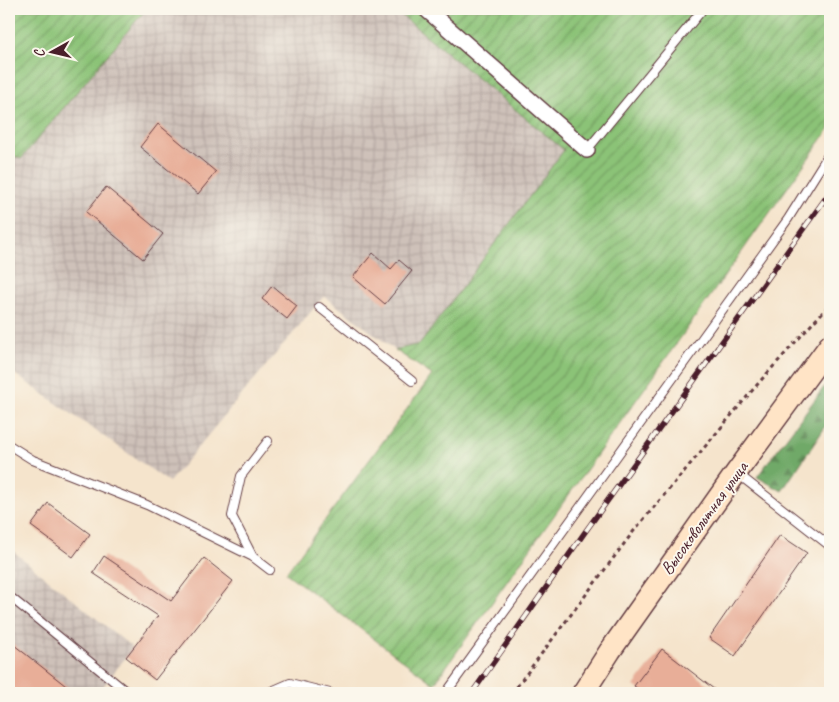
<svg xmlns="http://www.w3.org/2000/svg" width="839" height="702" viewBox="0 0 839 702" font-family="Caveat,sans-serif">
<defs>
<pattern id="industrial-grid" width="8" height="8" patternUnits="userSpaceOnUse" patternTransform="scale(1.25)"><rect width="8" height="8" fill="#cec1b9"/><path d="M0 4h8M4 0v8" fill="none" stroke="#b2a59f"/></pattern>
<pattern id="forest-firs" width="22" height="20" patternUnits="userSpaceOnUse" patternTransform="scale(1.25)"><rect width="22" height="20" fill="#70a968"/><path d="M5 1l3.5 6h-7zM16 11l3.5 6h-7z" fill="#5e8956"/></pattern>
<pattern id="garden-furrows" width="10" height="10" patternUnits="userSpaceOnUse" patternTransform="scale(1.25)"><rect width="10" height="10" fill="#8bc377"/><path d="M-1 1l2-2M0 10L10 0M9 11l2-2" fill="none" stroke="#749e62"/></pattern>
</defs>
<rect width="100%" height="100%" fill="#fbf7ec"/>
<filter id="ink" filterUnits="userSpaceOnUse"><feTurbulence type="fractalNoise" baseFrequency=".02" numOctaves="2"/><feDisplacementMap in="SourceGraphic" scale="10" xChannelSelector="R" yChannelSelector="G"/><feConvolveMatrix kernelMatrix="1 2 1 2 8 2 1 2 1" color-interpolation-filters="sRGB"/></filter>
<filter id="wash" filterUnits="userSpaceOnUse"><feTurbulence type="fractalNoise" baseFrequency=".0096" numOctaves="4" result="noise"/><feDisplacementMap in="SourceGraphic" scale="20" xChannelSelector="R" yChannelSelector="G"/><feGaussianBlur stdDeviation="1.12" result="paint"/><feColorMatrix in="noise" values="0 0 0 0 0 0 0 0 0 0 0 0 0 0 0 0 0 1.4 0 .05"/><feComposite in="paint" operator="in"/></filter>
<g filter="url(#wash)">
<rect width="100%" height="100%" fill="#f5e4cc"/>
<!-- industrial -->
<g fill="url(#industrial-grid)">
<path d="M146,9h248l171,141 -145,194 -25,6 -71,-54 -155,186 -160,-112v-216l12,5z"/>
<path d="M9,548l124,100 -35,45h-89z"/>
</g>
<!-- forest -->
<path fill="url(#forest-firs)" stroke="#5d644a" d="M830,379v44h-2l-46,68 -25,-14z"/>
<!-- garden -->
<g fill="url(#garden-furrows)" stroke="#6a7151">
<path d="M9,9h137l-125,150 -12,-5z"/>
<path d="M394,9h436v119l-396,556 -148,-111 146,-198 -37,-25 25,-6 144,-194z"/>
</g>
<g id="blocks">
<!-- building -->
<g fill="#e8ae98">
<path d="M158,124l58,48 -18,22 -58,-47z"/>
<path d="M106,187l57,47 -20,25 -57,-47z"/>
<path d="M373,253l18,16 8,-9 13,11 -27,33 -32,-27z"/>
<path d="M272,286l25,20 -10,13 -25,-20z"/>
<path d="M48,503l42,31 -17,23 -42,-31z"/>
<path d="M780,535l27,18 -72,103 -26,-18z"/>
<path d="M104,556l67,45 33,-43 29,23 -78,99 -29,-23 32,-41 -65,-43z"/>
<path d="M9,641l66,52h-66z"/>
<path d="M662,649l57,44h-75l-10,-7z"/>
</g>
</g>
</g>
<g filter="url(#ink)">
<use href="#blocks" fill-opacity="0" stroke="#643d43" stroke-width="1"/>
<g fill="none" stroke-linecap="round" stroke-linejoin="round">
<!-- service casing -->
<g stroke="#643d43" stroke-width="10">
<g id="service">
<path d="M587,150l116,-141"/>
<path d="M319,307l93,74"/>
<path d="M9,445l24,15 114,45 106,52 17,13"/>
<path d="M738,474l92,72"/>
<path d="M253,557l-21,-41 9,-40 27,-35"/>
<path d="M9,596l119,97"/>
<path d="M267,693l23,-10 40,10"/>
<path d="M446,693l342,-474 42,-67"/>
</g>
</g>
<!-- minor casing -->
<g stroke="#643d43" stroke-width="18">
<path id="minor" d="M426,9l161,141"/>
</g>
<!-- secondary casing -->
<g stroke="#643d43" stroke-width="24">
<path id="secondary" d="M583,693l27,-42 126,-178 94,-128"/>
</g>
<!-- path -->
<path stroke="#643d43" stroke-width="3" stroke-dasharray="4 4" stroke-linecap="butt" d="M512,693l121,-161 129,-153 68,-75"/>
<!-- service -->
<use href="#service" stroke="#fff" stroke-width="8"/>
<!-- minor -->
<use href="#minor" stroke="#fff" stroke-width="15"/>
<!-- secondary -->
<use href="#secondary" stroke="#ffe4c6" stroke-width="21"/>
<!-- rail casing -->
<g stroke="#4a1f2b" stroke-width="5.5">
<path id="rail" d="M472,693l113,-161 245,-340"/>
</g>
<!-- rail -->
<use href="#rail" stroke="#fbf7ec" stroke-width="4" stroke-dasharray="11" stroke-linecap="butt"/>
</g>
</g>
<g text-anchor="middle" stroke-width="4" stroke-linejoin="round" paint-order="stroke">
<!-- street labels -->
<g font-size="18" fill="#4a1f2b" stroke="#fbf7ec">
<text transform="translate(704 518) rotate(-54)" y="6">Высоковольтная улица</text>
</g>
</g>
<!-- margin -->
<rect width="839" height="702" fill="none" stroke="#fbf7ec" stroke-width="30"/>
<!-- north arrow -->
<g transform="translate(52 52) rotate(262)" stroke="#fbf7ec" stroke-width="4" paint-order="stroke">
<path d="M0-4L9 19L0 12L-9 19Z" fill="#4a1f2b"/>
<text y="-8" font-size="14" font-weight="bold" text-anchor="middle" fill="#4a1f2b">С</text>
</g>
</svg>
